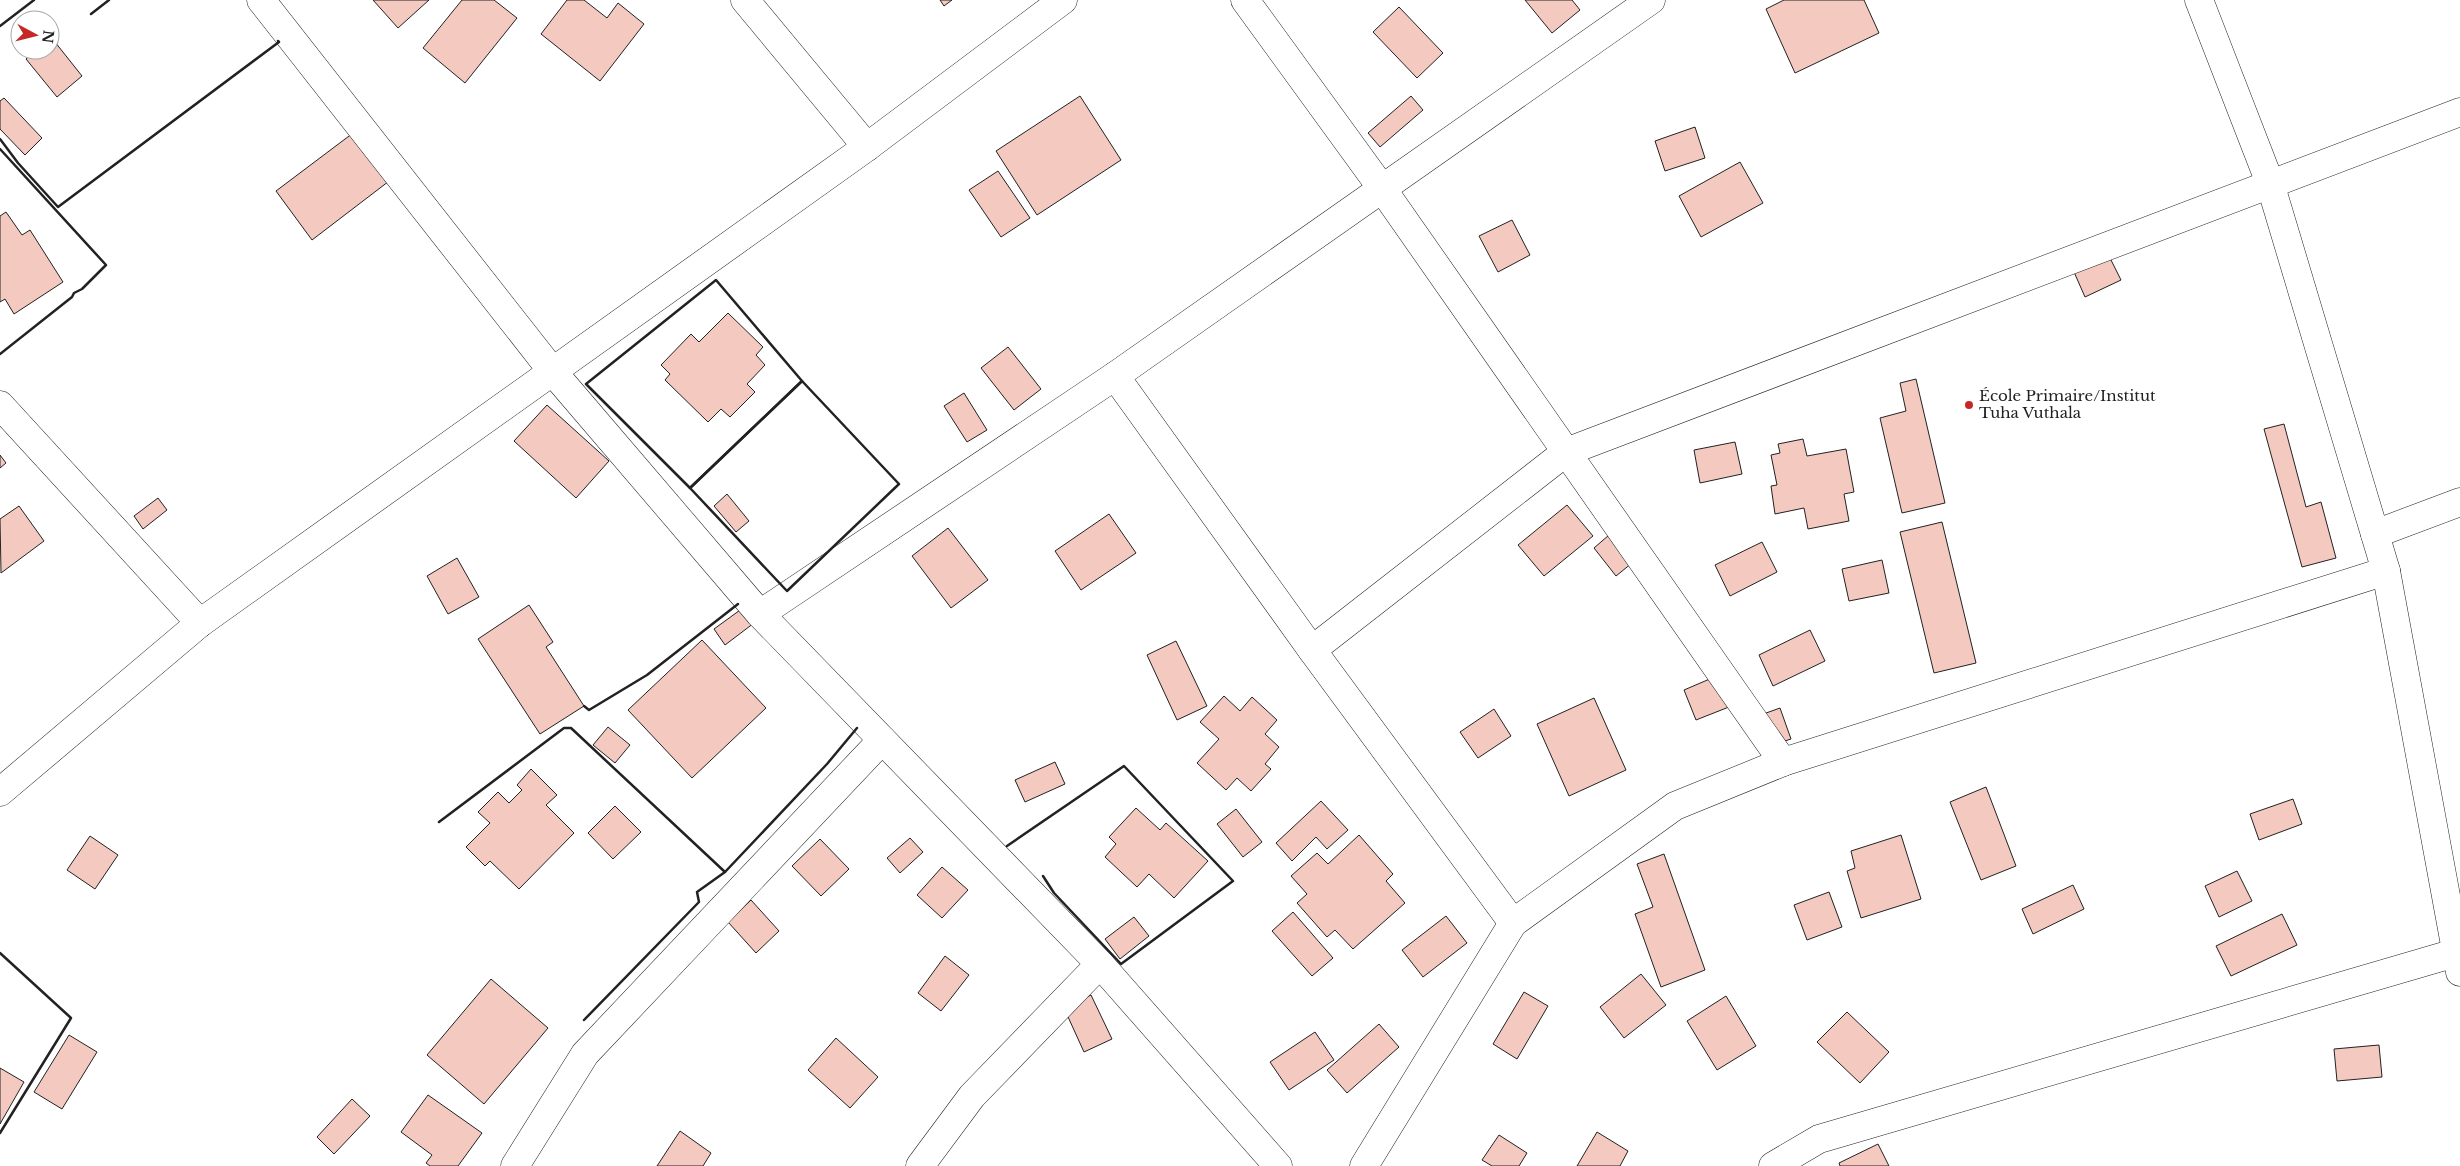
<svg xmlns="http://www.w3.org/2000/svg" width="2460" height="1166" viewBox="0 0 2460 1166" font-family="'Libre Baskerville',serif">
<rect width="100%" height="100%" fill="#fff"/>
<!-- building -->
<g fill="#f3c9c0" stroke="#222">
<path d="M373,0h56l-31,28z"/>
<path d="M462,0h32l23,18 -52,65 -42,-35z"/>
<path d="M567,0h17l23,18 11,-15 26,21 -44,57 -59,-47z"/>
<path d="M940,0h12l-8,6z"/>
<path d="M1525,0h47l8,10 -28,23z"/>
<path d="M1784,0h80l15,33 -84,40 -29,-64z"/>
<path d="M1399,7l44,46 -26,25 -44,-46z"/>
<path d="M51,37l31,39 -25,21 -31,-38 10,-9h14z"/>
<path d="M1080,96l41,64 -84,55 -41,-64z"/>
<path d="M1411,96l12,14 -43,37 -12,-14z"/>
<path d="M4,98l38,40 -17,17 -25,-26v-28z"/>
<path d="M361,127l36,48 -85,65 -36,-49z"/>
<path d="M1695,127l10,31 -40,13 -10,-30z"/>
<path d="M1740,162l23,41 -62,34 -22,-41z"/>
<path d="M998,171l32,47 -29,19 -32,-47z"/>
<path d="M6,212l16,23 8,-5 33,52 -49,32 -9,-15 -5,3v-86z"/>
<path d="M1512,220l18,35 -32,17 -19,-36z"/>
<path d="M2109,256l12,24 -36,17 -11,-25z"/>
<path d="M728,313l35,34 -7,8 9,10 -18,19 8,8 -25,25 -9,-8 -13,13 -43,-42 5,-6 -9,-9 30,-31 8,8z"/>
<path d="M1008,347l33,42 -27,21 -33,-42z"/>
<path d="M1916,379l29,124 -43,10 -22,-95 26,-7 -6,-28z"/>
<path d="M964,393l23,37 -20,12 -23,-36z"/>
<path d="M547,405l62,56 -33,37 -62,-57z"/>
<path d="M2284,424l22,83 15,-5 15,56 -34,9 -38,-138z"/>
<path d="M1803,439l4,17 39,-7 8,43 -10,2 5,27 -41,8 -4,-21 -29,6 -4,-28 6,-1 -6,-30 9,-2 -2,-9z"/>
<path d="M1735,442l7,32 -42,9 -6,-33z"/>
<path d="M0,455l6,8 -6,5z"/>
<path d="M727,494l22,27 -13,11 -22,-26z"/>
<path d="M158,498l9,12 -24,19 -9,-13z"/>
<path d="M1567,505l26,31 -49,40 -26,-31z"/>
<path d="M19,506l25,35 -43,32 -1,-54z"/>
<path d="M1109,514l27,39 -55,37 -26,-39z"/>
<path d="M1942,522l34,141 -42,10 -34,-141z"/>
<path d="M948,528l40,52 -37,28 -39,-52z"/>
<path d="M1609,535l23,28 -16,13 -22,-28z"/>
<path d="M1762,542l15,30 -47,24 -15,-31z"/>
<path d="M457,558l22,39 -31,17 -21,-38z"/>
<path d="M1882,560l7,33 -40,8 -7,-32z"/>
<path d="M529,605l24,37 -7,5 38,59 -44,28 -62,-95z"/>
<path d="M747,605l11,15 -33,25 -11,-16z"/>
<path d="M1810,630l15,31 -52,25 -14,-31z"/>
<path d="M702,640l64,68 -74,70 -64,-68z"/>
<path d="M1176,641l31,65 -30,14 -30,-65z"/>
<path d="M1726,672l13,31 -43,17 -12,-30z"/>
<path d="M1224,696l16,15 12,-14 25,23 -12,14 14,13 -14,17 6,5 -20,22 -14,-13 -11,12 -29,-27 22,-24 -19,-17z"/>
<path d="M1594,698l32,72 -57,26 -32,-72z"/>
<path d="M1780,708l11,31 -25,8 -11,-30z"/>
<path d="M1494,709l17,27 -33,22 -18,-26z"/>
<path d="M608,727l22,18 -15,18 -22,-18z"/>
<path d="M1055,762l10,22 -40,18 -10,-22z"/>
<path d="M531,769l26,26 -11,10 28,28 -55,56 -29,-28 -5,5 -19,-19 24,-24 -12,-11 20,-20 11,11 13,-13 -5,-5z"/>
<path d="M1986,787l30,79 -35,14 -31,-78z"/>
<path d="M2293,799l9,25 -43,16 -9,-26z"/>
<path d="M1321,801l27,29 -21,19 -11,-12 -24,24 -16,-18z"/>
<path d="M615,806l26,26 -28,27 -25,-26z"/>
<path d="M1136,808l24,22 6,-7 42,38 -34,37 -25,-24 -12,13 -32,-30 11,-13 -7,-7z"/>
<path d="M1236,809l26,33 -19,15 -26,-33z"/>
<path d="M1359,835l34,39 -7,7 19,22 -52,46 -18,-19 -8,7 -30,-34 10,-9 -16,-18 26,-23 11,11z"/>
<path d="M1901,835l20,64 -60,19 -14,-47 8,-3 -4,-17z"/>
<path d="M90,836l28,19 -23,34 -28,-19z"/>
<path d="M910,838l13,14 -23,21 -13,-15z"/>
<path d="M820,839l29,30 -28,27 -29,-30z"/>
<path d="M1664,854l41,116 -44,17 -26,-73 18,-7 -16,-43z"/>
<path d="M942,867l26,23 -26,28 -25,-23z"/>
<path d="M2237,871l15,30 -33,16 -14,-31z"/>
<path d="M2073,885l11,24 -51,25 -11,-25z"/>
<path d="M1829,892l13,35 -35,13 -13,-35z"/>
<path d="M751,900l28,31 -23,22 -28,-31z"/>
<path d="M1293,912l40,46 -21,18 -40,-45z"/>
<path d="M2282,914l15,31 -66,31 -15,-30z"/>
<path d="M1446,916l21,27 -44,34 -21,-27z"/>
<path d="M1134,917l15,19 -29,23 -15,-20z"/>
<path d="M945,956l24,19 -28,36 -23,-18z"/>
<path d="M1641,974l25,31 -42,33 -24,-31z"/>
<path d="M491,979l57,49 -64,76 -57,-49z"/>
<path d="M1524,992l24,14 -31,53 -24,-15z"/>
<path d="M1091,995l21,44 -28,13 -20,-44z"/>
<path d="M1726,996l30,50 -39,24 -30,-49z"/>
<path d="M1847,1012l42,40 -29,31 -43,-41z"/>
<path d="M1379,1024l20,23 -52,46 -20,-23z"/>
<path d="M1315,1032l19,28 -45,30 -19,-28z"/>
<path d="M69,1035l28,17 -35,57 -28,-17z"/>
<path d="M836,1038l42,39 -28,31 -42,-38z"/>
<path d="M2379,1045l3,32 -45,4 -3,-32z"/>
<path d="M0,1068l24,14 -24,42z"/>
<path d="M428,1095l54,38 -24,33h-28l-4,-3 6,-8 -31,-23z"/>
<path d="M352,1099l18,17 -36,38 -17,-17z"/>
<path d="M680,1131l31,22 -8,13h-46z"/>
<path d="M1597,1132l31,19 -8,15h-43z"/>
<path d="M1499,1135l28,18 -8,13h-27l-10,-6z"/>
<path d="M1878,1144l11,22h-49l-1,-3z"/>
</g>
<g fill="none" stroke-linecap="round" stroke-linejoin="round">
<!-- street casing -->
<g stroke="#222" stroke-width="29">
<g id="street">
<path d="M261,0l292,372 207,242 340,350 178,202"/>
<path d="M745,0l122,147"/>
<path d="M1245,0l136,187 402,575"/>
<path d="M2199,0l71,183 116,388 74,401"/>
<path d="M1115,376l197,274 201,273"/>
<path d="M0,405l200,218"/>
<path d="M2375,534l85,-32"/>
<path d="M760,614l355,-238 536,-376"/>
<path d="M1312,650l254,-198 894,-340"/>
<path d="M0,792l200,-169 667,-476 196,-147"/>
<path d="M515,1166l70,-112 297,-314"/>
<path d="M920,1166l52,-70 128,-132"/>
<path d="M1364,1166l149,-243 162,-117 108,-44 603,-191"/>
<path d="M1773,1166l46,-27 636,-186"/>
</g>
</g>
<!-- street -->
<use href="#street" stroke="#fff" stroke-width="28"/>
<!-- wall -->
<g stroke="#222" stroke-width="2.5">
<path d="M91,14l18,-14"/>
<path d="M0,26l34,-26"/>
<path d="M0,139l18,24 40,44 221,-165 -1,-1"/>
<path d="M0,149l106,116 -24,24 -8,4 -2,4 -72,57"/>
<path d="M716,280l86,101 -112,107 -104,-104z"/>
<path d="M802,381l97,103 -112,107 -97,-103z"/>
<path d="M584,706l5,4 58,-35 91,-71"/>
<path d="M439,822l125,-94h7l154,144 -28,20 2,10 -115,118"/>
<path d="M1007,846l117,-80 109,115 -112,83 -67,-71 -11,-17"/>
<path d="M725,872l102,-108 30,-36"/>
<path d="M0,953l71,65 -71,115"/>
</g>
</g>
<!-- markers -->
<circle fill="#c62828" stroke="#fff" stroke-width="2" cx="1969" cy="405" r="5"/>
<g text-anchor="middle" stroke-width="4" stroke-linejoin="round" paint-order="stroke">
<!-- poi labels -->
<g font-size="15" fill="#222" stroke="#fff" text-anchor="start">
<text x="1979" y="401">École Primaire/Institut<tspan x="1979" dy="17">Tuha Vuthala</tspan></text>
</g>
</g>
<!-- north arrow -->
<g transform="translate(35 35) rotate(97)"><circle r="24" fill="#ffffff" stroke="#a7a7a7"/>
<path d="M0-4L9 19L0 12L-9 19Z" fill="#c62828"/>
<text y="-8" font-size="14" font-weight="bold" text-anchor="middle" fill="#222222">N</text>
</g>
</svg>
